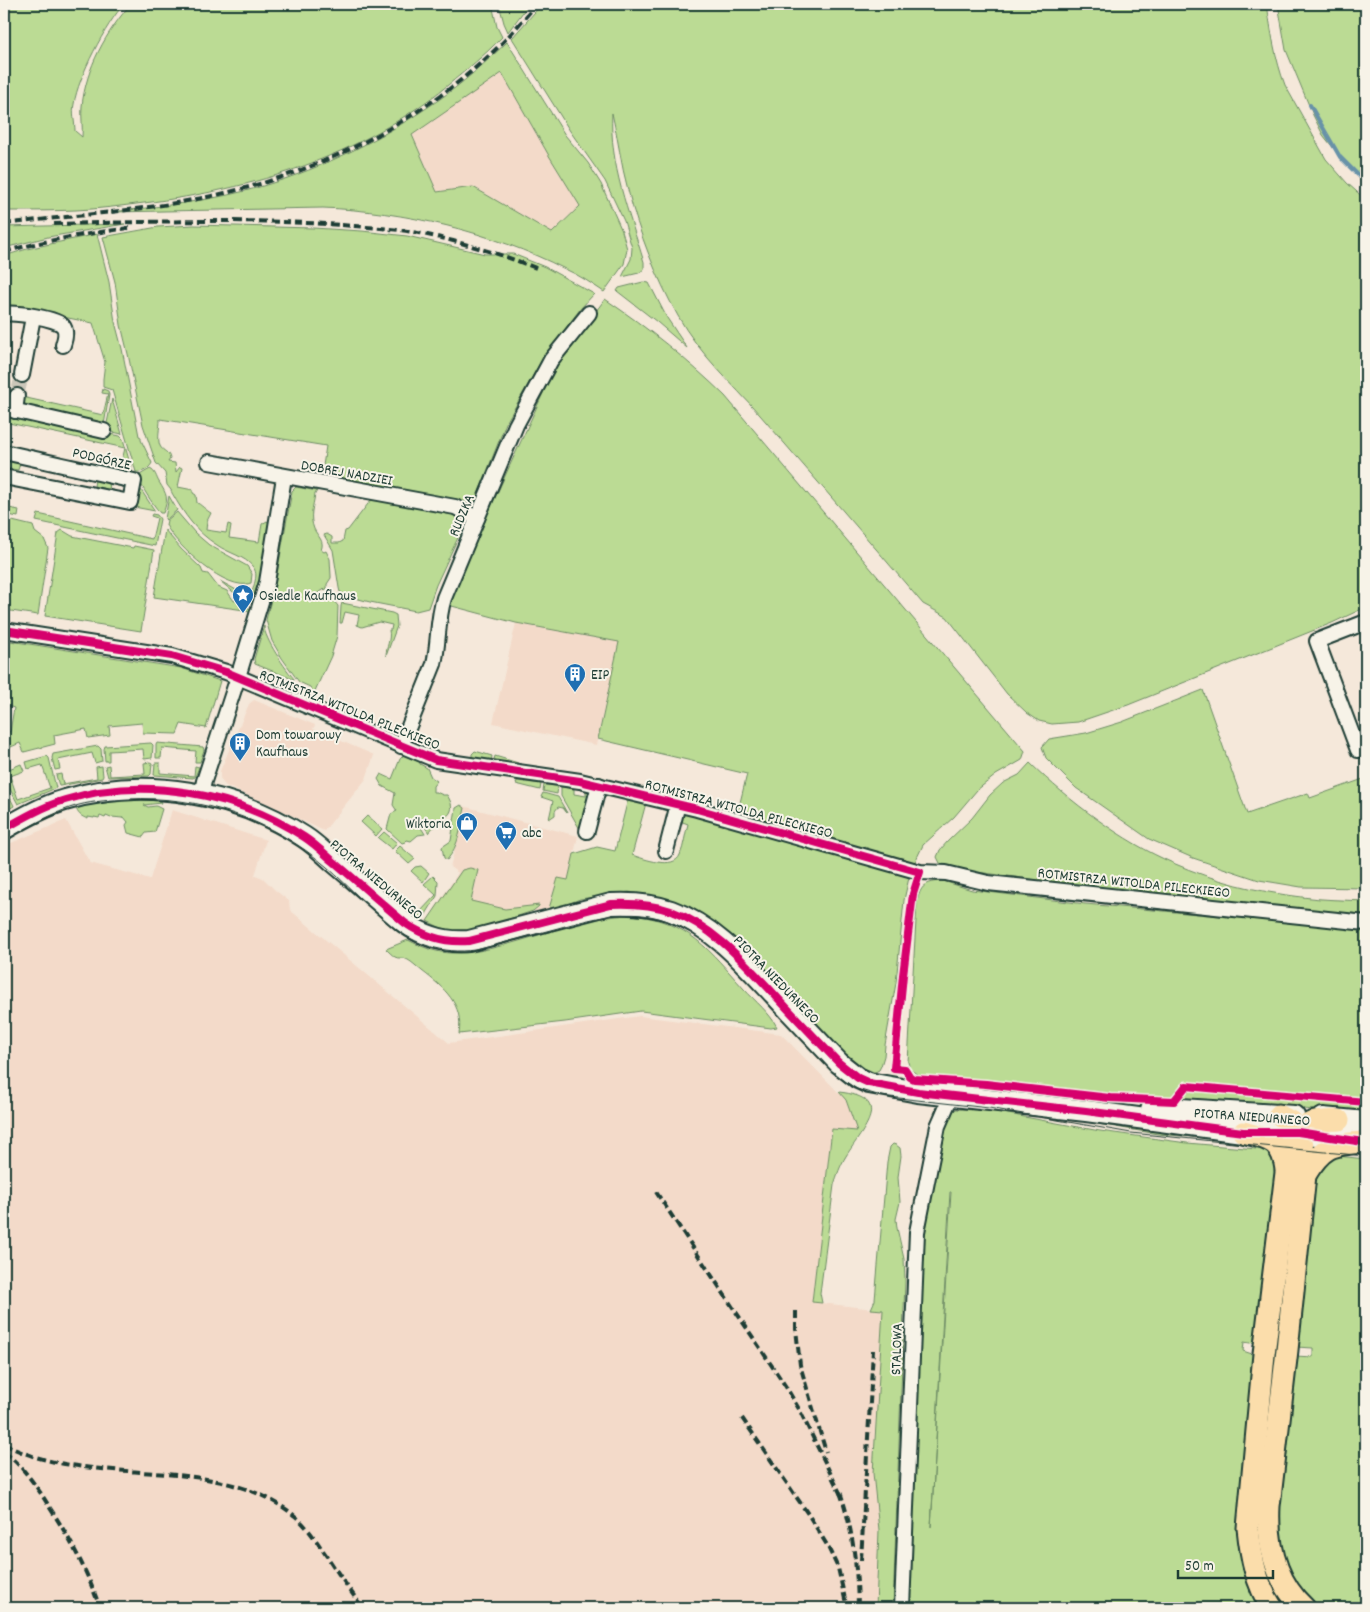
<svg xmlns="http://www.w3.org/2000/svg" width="1370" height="1612" viewBox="0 0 1370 1612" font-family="Dekko,sans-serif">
<rect width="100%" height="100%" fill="#f5e8da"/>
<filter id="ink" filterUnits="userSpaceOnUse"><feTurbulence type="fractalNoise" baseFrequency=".02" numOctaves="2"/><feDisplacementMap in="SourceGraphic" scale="10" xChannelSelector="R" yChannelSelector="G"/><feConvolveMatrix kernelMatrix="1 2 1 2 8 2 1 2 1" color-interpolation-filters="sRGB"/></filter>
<g filter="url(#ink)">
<!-- built -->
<g fill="#f3dac9">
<path d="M502,72l46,82 32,52 -28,27 -78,-46 -37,5 -25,-57z"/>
<path d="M516,623l104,19 -24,103 -103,-22z"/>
<path d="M254,700l61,25 -2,4 61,26 -8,24 -42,52 -52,-25 -46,-20 -3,-3 -3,-5v-7l29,-67z"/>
<path d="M463,806l115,30 -10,45 -20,31 -15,-1 -45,15 -34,5 -28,-9 32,-49 -8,-6 11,-41z"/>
<path d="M172,810l94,30 -11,35 8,3 12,12 14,11 1,9 159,133 191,-27 141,18 65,66 11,31 -25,-2 -20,173 71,8 -10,163 6,57 -3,78h-872v-762l62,-26 24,43 60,16z"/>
</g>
<!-- green -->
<g fill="#bbdb94" stroke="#6d8c64" fill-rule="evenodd">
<path d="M4,4h120c-18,20 -46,73 -50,100 -2,8 1,19 1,27l7,6c1,-10 -1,-21 0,-31 4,-38 24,-74 49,-102h361l5,23 5,10c-17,18 -36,33 -54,48 -89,72 -193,104 -304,118 -23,3 -45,6 -68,7 -24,1 -48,1 -72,1z"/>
<path d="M499,4h30l-21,28 -4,-9z"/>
<path d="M542,4h725c4,27 8,55 18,81l41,74 21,24 19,17v407l-34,16 -204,82 -50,17 -26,2 -13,-3 -12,-8 -20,-19 -60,-77 -24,-13c-54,-64 -109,-126 -163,-189 -28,-32 -61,-61 -82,-99 -22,-39 -39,-83 -50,-126 -7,-25 -10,-52 -16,-77 -3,51 17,100 32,149v7l-5,4 -17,4 9,-18 1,-11 -8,-27 -19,-40 -35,-50 -58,-93z"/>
<path d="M1278,4h88v180l-31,-34 -12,-15 -10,-20 -27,-65z"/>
<path d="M507,42l58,93 23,28 13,21 21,47 5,18 -3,15 -20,28c-12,-8 -25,-17 -39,-23 -73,-37 -161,-58 -242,-61l-212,4c45,-5 90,-10 134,-21 69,-18 134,-50 192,-90 25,-17 48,-38 70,-59zM502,73l46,81 32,52 -28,27 -79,-46 -36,5 -25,-57z"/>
<path d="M125,224l-77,13 -44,11v-21z"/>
<path d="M194,225l119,3 49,3 45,5 78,18h28l32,13 49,27 -13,14 -38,50 -37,65 -33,84 -11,-5 -141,-23 5,-33 -166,-27c0,9 -3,19 0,27 3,6 9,5 10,13l-2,3 7,1 1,9 4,-5 2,1 -4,19 15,3v3l3,2 1,8c2,0 10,8 14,10l-4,8 -1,9 20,3 2,-9 3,1 -2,13 30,4 3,-18 5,-3 5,4 -7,40 -12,42c-7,-13 9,-29 0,-40 -8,-11 -25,-14 -36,-22 -21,-13 -33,-31 -45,-52l-1,-3 -4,-5 -2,-12 -9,-10 -13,-38 -15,-71 -7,-29 -6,-43 -12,-45 55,-10z"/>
<path d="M97,234l12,48 6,40 7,27 17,87 2,1v3l11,23c-3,6 -10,10 -16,9l-24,-82 -9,-3v-8l2,-17 -12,-39 -89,-18v-49l23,-7z"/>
<path d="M643,282l6,1 18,35 20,30 -30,-26 -40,-31 2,-3z"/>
<path d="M605,299c43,29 83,61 120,97l300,355 -3,9 -26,15 -19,15 -23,27 -31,28 -10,21 -176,-51 10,-41 -149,-35 21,-97 -103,-19 -68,-18 40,-92 68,-148z"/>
<path d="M103,389l5,2 1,4 -5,30 -81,-20 -1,-8 81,18 5,-21 -6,-1z"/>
<path d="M112,399l10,35 -14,-3 -2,-3z"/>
<path d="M4,412l116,24 3,3 10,35h-20l1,-6 6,1 5,-21 -121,-26z"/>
<path d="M7,460l13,3 -2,7 -13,-2z"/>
<path d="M150,469c6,3 6,8 9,13 8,13 10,16 4,31h-3c-9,-12 -18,-24 -22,-37z"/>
<path d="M95,479l15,3 -1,8 -15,-3z"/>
<path d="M139,487l16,24 -21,-4 1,-12h4z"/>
<path d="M296,487l21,4 -2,3c-2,14 -6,22 -1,35 4,8 11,12 7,21l3,2 2,-1 4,8 1,17v2l-4,6v5l-5,1 -7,5 2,3 16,2 5,6 -1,30 -6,20 -17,37 -4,-6 -11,-5 -17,-24 -10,-17 -6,-21 10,-41 16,-88z"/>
<path d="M169,496l8,14 -11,10 -1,-1z"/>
<path d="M371,500h12l73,13 7,6 -1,10 -26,56 -8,23 -12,3 -46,-9 -23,-6 -7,-4 -1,-4 -6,-38 -9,-15 3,-1 5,3v6h7l4,-2 2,-10 3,-1z"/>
<path d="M4,507l15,3 -1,7 -14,-3z"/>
<path d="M177,512l18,21 14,12 38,21 5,8 -1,9c-23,10 -75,-37 -85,-58l1,-5z"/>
<path d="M38,514l114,25 5,-21 -6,-2 1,-2 5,1 3,4 -5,27 -119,-25z"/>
<path d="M4,519l29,7 2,6 9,7 4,9 -10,67 -34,-5z"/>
<path d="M62,530l10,6 61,12 1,-2 20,4 -13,81 -96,-15 13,-83z"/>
<path d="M165,530l16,19 20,19 2,5 5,1 10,13 9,4 7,10 3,-1 6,6 6,2 2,3 -97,-14z"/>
<path d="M220,581l18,10 11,-2 -1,12 -10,-5z"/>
<path d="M342,603l50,10 4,2 1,11 -11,30c0,-9 5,-16 3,-26h2l1,-5 -13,-3 -17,5 -5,-2 2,-10 -14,-3 -3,11h-2l1,-17z"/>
<path d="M264,626c0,12 22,44 31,54l-40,-16 -1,-5z"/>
<path d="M4,640l177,28 39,13 -14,47 -25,-4 -4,10 -34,-1 -1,-10 -33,3 1,9 -22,3 -2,-9 -32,6 1,9 -31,8 -4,-9 -16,7v-19l6,1 4,-24 -10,-3z"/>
<path d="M1203,690l44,124 61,-21 2,5 56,-20v110l-65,-1 -42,-7 -66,-22 -44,-19 -73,-51 -30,-30 -4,-11 7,-8 37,-6 36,-11z"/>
<path d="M151,743l2,2 -1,13 -8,1 -1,-10 -34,2v10h-4l-1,-12 1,-3z"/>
<path d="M157,743l46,4 1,3 -4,12h-5l1,-11 -34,-3 -1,10h-5v-13z"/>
<path d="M98,746l3,3 1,12 -7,2 -3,-10 -34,7 2,9 -5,1 -3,-12 1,-4z"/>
<path d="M475,751l17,5 -1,7 -19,-3v-6z"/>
<path d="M404,755h4l10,3 2,6 7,4 4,9 6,4 -4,5v6h3l7,3h4c15,23 -11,23 -18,38l-11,-16 -3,1 10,16 -7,1 -7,6 -4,-1 -2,2 -3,1 -15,-14 4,-15 6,-3 -4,-6 2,-12 -13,-7 -4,-7 3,-5 11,5 8,-20z"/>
<path d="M47,756l2,2 7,30 -38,16 -14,-26v-7l17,-7 3,7 -14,5 8,23 32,-11 -8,-23 -14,4 -2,-7z"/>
<path d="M495,756l23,7v3l-25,-3z"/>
<path d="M150,762l2,1 -1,11 -2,2 -41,1 -3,-11 4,-1 1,11 35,-2 -1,-11z"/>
<path d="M155,763h5v10l34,3 1,-10 4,1 -4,10 -2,1 -39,-3z"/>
<path d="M1030,763c39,38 93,79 143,100 41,18 85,29 129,34 21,3 43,3 64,4v13l-59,-2 -231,-27 -99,-13 -26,-4 -10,-3 -4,-8 3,-7 8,-9 24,-23 18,-23 13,-12 16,-8z"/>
<path d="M102,766l1,10 -1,2 -42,8h-1l-3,-11 5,-1 2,10 34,-6 -1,-11z"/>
<path d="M149,778l45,5 -41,-2 -149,40v-4l29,-16 31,-12 43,-9z"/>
<path d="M517,781l24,3 -1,6 -24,-6z"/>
<path d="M544,785l14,1 -1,8 -14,-3z"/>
<path d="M561,787l13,2v5l12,2v-5l-6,-1v-2l9,1 2,3 -9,41 -21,-37z"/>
<path d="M8,793l6,13 -10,6v-6l4,-2 -4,-9z"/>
<path d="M543,793l15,4 9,16 -4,-5 -5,-1 -3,4v4l-6,4 4,-18 -12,-4z"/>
<path d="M628,799l18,4 -14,52c12,4 42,15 48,0 4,-9 5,-21 8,-31l-8,-3 3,-7 2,-1 225,60 -6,27 -8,83 -11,62 -1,11 -3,10 -2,4 -6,3c-11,-3 -18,-9 -27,-16l-88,-94 -37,-34 -28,-19 -34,-13 -30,-5 -49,7 -32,13 10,-34 10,2 6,-26 23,-7 18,4z"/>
<path d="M144,800l16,1 1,2 -17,2 4,2 8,-1 6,3 -7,23 -9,1 -3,4 -15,-4 -2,-8 2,-3 -4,-5 -2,1 -10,-1 -1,1 -5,-2 -1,2 -5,-2 -1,2 -5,-1v1l-6,-1v2c-6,-2 -11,-5 -12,-12 23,-4 45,-6 68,-7z"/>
<path d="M461,805l4,3c-4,17 -6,38 -18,52l-3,-2 -2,-11 9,-6 5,-33z"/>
<path d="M367,816l15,13 -6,7 -15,-14z"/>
<path d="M384,832l13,11 -5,6 -14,-11z"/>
<path d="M400,846l15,13 -6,5 -14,-13z"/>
<path d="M421,866l8,7 -6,9 -12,-11 4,-4z"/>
<path d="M470,868l8,2 -7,31 34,8 34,-4v1l-6,5 -45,15 -22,5h-12l-15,-4 -12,-6 35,-51z"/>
<path d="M433,876l5,5 -1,15 -14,23 -5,-3 1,-3 17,-18 -12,-11z"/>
<path d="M943,881l29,9 113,14 281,25v170l-181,-17 -8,13 -6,2h-41l-31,-5 -181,-17 -8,-6 -2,-7 9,-159c3,-18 9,-21 26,-22z"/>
<path d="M632,915c57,6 77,35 112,74 11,12 26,24 33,38l-6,1 -130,-17 -76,11 -106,12c5,-30 -15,-46 -37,-63 -5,-4 -11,-10 -16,-12 -3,-2 -8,0 -11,-2 -3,-2 -7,-6 -9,-8l22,-9c14,7 29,13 44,13 21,1 40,-5 60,-10 39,-11 79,-27 120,-28z"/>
<path d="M923,1082l147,14 24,2 -4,4 -171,-16z"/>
<path d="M1190,1090l176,16v9l-83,-8 -104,-3 8,-13z"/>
<path d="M839,1092c56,6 24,37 7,64 -6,10 -9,19 -12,29l-14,108 2,10 -10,-1 20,-173 25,2 -11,-31z"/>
<path d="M956,1109l36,2 108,20 87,12 81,7 10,9 -21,182 -7,2 -6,-1 -1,9 12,4 7,253h-356l15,-367 22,-116 6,-9zM950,1192h1l-20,335z"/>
<path d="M1050,1114l202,28 -94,-8 -109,-18z"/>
<path d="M893,1144l3,1 4,3 1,8 -3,21 2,25 -4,17 1,9 7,31 1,22 -12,327h-17l3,-78 -6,-57 10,-163 -12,-1 4,-9 12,-138 3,-15z"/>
<path d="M1327,1155l39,4v449h-52l-21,-21 -18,-54 20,-177 18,1v-9l-17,-1 14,-159z"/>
</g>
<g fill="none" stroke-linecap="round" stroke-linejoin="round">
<!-- stream -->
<g stroke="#6892a8" stroke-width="4">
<path d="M1310,105l30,52 26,26"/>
<path d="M1315,1606l4,2"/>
</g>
<!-- street-tunnel -->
<path stroke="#cac6b9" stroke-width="14" stroke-dasharray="14 7" stroke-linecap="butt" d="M17,396l5,-21"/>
<!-- street casing -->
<g stroke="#1f3d34" stroke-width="18">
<g id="street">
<path d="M4,314c10,-2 53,4 59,12 4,5 2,13 0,19"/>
<path d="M22,375l11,-58"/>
<path d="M4,408l100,23"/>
<path d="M15,411l2,-15"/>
<path d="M4,452l130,29 -4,21 -126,-25"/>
<path d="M209,462l246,45 22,11"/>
<path d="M4,630l168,26 54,16 210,88 144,21 117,28 223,63 26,1 42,10 378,40"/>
<path d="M401,746l33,-82c5,-22 3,-44 10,-66l72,-173 35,-65 38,-47"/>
<path d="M1358,750l-41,-109 49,-19"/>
<path d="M201,795l3,-14 34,-104 29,-95 17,-105"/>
<path d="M587,831l12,-46"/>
<path d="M666,851l12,-47"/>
<path d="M902,1608l15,-376 21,-106 10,-23 1,-8"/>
</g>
</g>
<!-- secondary casing -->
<g stroke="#1f3d34" stroke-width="24">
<g id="secondary">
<path d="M4,829c19,-11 40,-23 61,-29 79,-24 170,-8 239,37 11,7 20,16 29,24 24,20 48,42 72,62 20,14 40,20 64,18l142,-37c20,-1 40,0 60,7 42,15 73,51 103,83 21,23 43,46 65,69l19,15 11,5 49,9 168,19 134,18 23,3h55l59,9"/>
<path d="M1151,1110l30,-1 113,7"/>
<path d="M1323,1118l43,4"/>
</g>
</g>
<!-- primary casing -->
<g stroke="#1f3d34" stroke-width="25">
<g id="primary">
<path d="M1279,1115c4,3 11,5 14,8 12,11 12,37 12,52l-18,175 -18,156c-2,39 6,75 35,102"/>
<path d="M1243,1132c26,7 39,8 43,37"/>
<path d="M1305,1175c17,-28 26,-31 58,-33"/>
<path d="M1272,1608c-16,-25 -21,-51 -24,-80l16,-174 25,-206c16,-28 18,-26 50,-28"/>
</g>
</g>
<!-- street -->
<use href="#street" stroke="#f7f3e8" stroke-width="14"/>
<!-- secondary -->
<use href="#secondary" stroke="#f7f3e8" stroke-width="20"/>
<!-- primary -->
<use href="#primary" stroke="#fbddab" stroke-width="21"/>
<!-- tram -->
<g stroke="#1f3d34" stroke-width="1">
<path d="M4,841c23,-13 49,-29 75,-36 15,-4 33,-5 49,-6 73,-4 144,21 199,68 47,41 80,92 149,83 28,-7 55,-15 82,-22 57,-16 96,-25 146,14"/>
<path d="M840,1078l17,11 24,7 108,12 142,25 235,23"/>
</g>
<!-- rail -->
<g stroke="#1f3d34" stroke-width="4" stroke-dasharray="8 4" stroke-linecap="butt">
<path d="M4,224c73,-9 150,-14 221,-31 102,-23 209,-79 282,-155 10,-11 20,-23 30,-34"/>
<path d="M54,224c96,-2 192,-6 287,1 24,2 48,3 72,7 42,8 82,20 123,36"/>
<path d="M4,252c41,-12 83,-18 125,-24"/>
<path d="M656,1192l130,195 13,22 44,90"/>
<path d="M796,1311v18l4,36 26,87"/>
<path d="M742,1418l66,96 19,31 11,23 9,40"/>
<path d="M4,1444c89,47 210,6 291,72 13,11 22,26 31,39 12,18 24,36 37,53"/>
<path d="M4,1452c19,14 34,36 46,56 22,34 37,63 50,100"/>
<path d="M840,1492c13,37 17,75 18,114"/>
<path d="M861,1560l12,-210"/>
</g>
<!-- cycleway casing -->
<g stroke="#f7f3e8" stroke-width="11">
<g id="cycleway">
<path d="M4,630l168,26 54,16 210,88 144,21 117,28 223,63 -7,22 -10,81 -9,93 11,1 5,8 4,2 72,5 124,14 64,3 12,-15 180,16"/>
<path d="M4,829c19,-11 40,-23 61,-29 79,-24 170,-8 239,37 11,7 20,16 29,24 24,20 48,42 72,62 20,14 40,20 64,18l142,-37c20,-1 40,0 60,7 42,15 73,51 103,83 21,23 43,46 65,69l19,15 11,5 49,9 168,19 134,18 23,3h55l65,10"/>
</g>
</g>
<!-- cycleway -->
<use href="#cycleway" stroke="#d6006c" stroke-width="8"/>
</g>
</g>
<!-- icons -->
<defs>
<g id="sight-pin" transform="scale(1.125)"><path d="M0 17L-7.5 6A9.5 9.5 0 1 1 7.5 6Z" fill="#1f6fb2" stroke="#f7f3e8"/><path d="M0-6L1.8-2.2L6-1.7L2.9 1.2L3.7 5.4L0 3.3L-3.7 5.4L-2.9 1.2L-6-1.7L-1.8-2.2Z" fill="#fff"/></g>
<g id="building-pin" transform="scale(1.125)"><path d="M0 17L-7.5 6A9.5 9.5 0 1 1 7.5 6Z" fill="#1f6fb2" stroke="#f7f3e8"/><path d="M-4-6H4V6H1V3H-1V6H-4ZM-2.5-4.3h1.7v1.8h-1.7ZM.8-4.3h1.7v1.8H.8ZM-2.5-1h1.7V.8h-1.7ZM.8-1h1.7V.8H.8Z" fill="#fff"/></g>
<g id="shop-pin" transform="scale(1.125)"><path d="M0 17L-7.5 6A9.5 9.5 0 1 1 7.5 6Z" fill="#1f6fb2" stroke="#f7f3e8"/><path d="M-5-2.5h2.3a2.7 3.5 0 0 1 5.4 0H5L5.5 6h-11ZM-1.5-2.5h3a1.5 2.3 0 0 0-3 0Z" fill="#fff"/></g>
<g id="supermarket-pin" transform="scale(1.125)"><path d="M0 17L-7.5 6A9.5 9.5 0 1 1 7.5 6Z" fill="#1f6fb2" stroke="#f7f3e8"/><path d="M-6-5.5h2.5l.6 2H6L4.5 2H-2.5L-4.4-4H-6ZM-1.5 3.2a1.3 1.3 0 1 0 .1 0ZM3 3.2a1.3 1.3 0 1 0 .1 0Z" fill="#fff"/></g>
</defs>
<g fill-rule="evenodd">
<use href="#sight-pin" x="243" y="595"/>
<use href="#building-pin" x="575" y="674"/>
<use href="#building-pin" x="240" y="743"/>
<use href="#shop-pin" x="467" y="823"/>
<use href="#supermarket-pin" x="506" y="832"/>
</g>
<g text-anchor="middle" stroke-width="4" stroke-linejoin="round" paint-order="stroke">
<!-- street labels -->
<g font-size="15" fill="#1f3d34" stroke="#f7f3e8">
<text transform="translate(102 458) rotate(13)" y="5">PODGÓRZE</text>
<text transform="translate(347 472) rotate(10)" y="5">DOBREJ NADZIEI</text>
<text transform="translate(461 515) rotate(-67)" y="5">RUDZKA</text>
<text transform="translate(350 709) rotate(22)" y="5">ROTMISTRZA WITOLDA PILECKIEGO</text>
<text transform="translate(739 808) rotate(15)" y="5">ROTMISTRZA WITOLDA PILECKIEGO</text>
<text transform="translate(377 879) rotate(40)" y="5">PIOTRA NIEDURNEGO</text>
<text transform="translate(1134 882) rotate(6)" y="5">ROTMISTRZA WITOLDA PILECKIEGO</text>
<text transform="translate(777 979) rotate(46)" y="5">PIOTRA NIEDURNEGO</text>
<text transform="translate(1252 1116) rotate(4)" y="5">PIOTRA NIEDURNEGO</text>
<text transform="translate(896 1349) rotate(-88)" y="5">STALOWA</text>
</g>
<!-- poi labels -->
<g font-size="15" fill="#1f3d34" stroke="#f7f3e8" text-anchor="start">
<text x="259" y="600">Osiedle Kaufhaus</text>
<text x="591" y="679">EIP</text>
<text x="256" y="739">Dom towarowy<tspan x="256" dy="17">Kaufhaus</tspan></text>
<text x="451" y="828" text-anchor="end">Wiktoria</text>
<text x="522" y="837">abc</text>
</g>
</g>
<!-- margin -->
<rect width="1370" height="1612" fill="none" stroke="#f7f3e8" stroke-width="20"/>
<rect x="10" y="10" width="1350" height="1592" fill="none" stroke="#1f3d34" stroke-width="2" filter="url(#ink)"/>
<!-- scale -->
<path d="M1178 1570v8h95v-8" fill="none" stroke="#1f3d34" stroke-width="2.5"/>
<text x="1185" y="1570" font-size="15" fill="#1f3d34" stroke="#f7f3e8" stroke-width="4" paint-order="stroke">50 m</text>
</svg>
